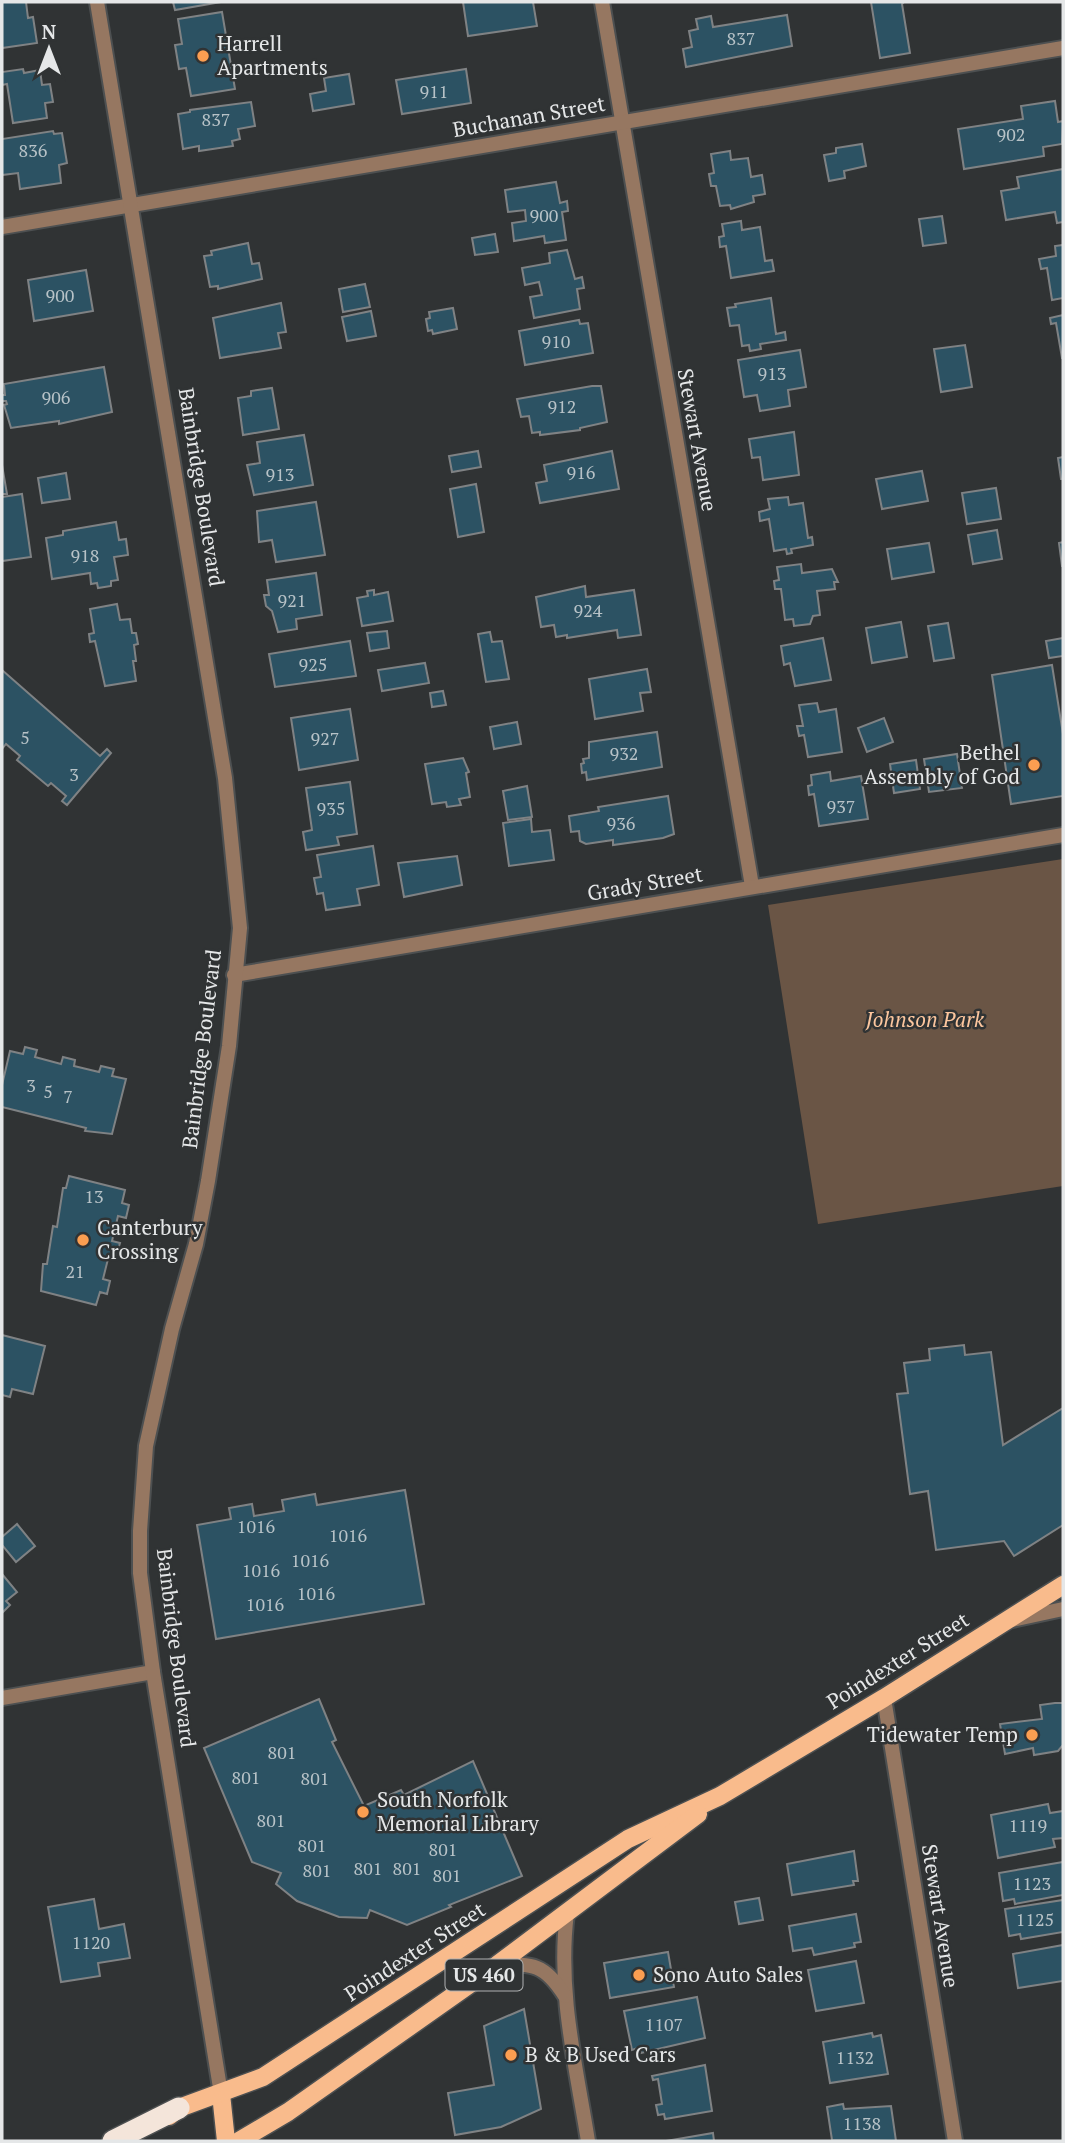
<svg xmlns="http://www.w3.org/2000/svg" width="1065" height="2143" viewBox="0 0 1065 2143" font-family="'PT Serif',serif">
<rect width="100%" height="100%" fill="#303334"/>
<!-- green -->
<path fill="#6a5545" d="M1063,859v327l-245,38 -50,-319z"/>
<!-- building -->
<g fill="#2c5263" stroke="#7f8284" stroke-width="2">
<path d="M2,2h24l2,16 5,-1 4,26 -35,5z"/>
<path d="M173,2h48l-46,8z"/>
<path d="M463,2h70l4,24 -69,10z"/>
<path d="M871,2h33l-2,2 8,49 -30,5z"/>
<path d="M222,12l13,77 -44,7 -5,-28 -7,1 -4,-24 7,-1 -4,-25z"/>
<path d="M787,15l5,31 -106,21 -3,-18 9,-2 -3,-16 9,-2 -2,-10 15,-3 2,11z"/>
<path d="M23,69l1,4 16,-3 2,15 8,-1 3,18 -8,1 2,15 -34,5 -6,-39 -5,1v-13z"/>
<path d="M466,69l5,34 -69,11 -6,-34z"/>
<path d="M349,74l5,30 -41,7 -3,-17 16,-3 -2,-13z"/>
<path d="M1055,101l3,21 5,-1 -1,23 -19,3 1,9 -80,13 -6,-40 65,-10 -2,-13z"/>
<path d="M251,102l4,24 -17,3 2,10 -8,2 1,5 -34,5v-5l-16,3 -5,-35 12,-2v-2z"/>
<path d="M53,131l1,3 8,-1 5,30 -8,2 2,18 -41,6 -2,-16 -16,2v-36z"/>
<path d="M862,144l4,22 -22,5 1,7 -16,3 -5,-26 12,-2v-5z"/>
<path d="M730,151l1,9 17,-2 3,19 11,-2 3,19 -12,2 1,6 -23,7 -1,-4 -10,1 -4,-20h-5l-2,-12 5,-1 -3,-19z"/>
<path d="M1063,169v53l-6,1 -2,-11 -49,8 -5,-29 18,-3 -2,-11z"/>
<path d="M556,182l4,21 7,-2 1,10 -6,1 4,28 -21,3 -1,-7 -30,5 -2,-18 14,-2 -1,-11 -17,2 -3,-22z"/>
<path d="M942,216l4,27 -23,3 -4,-27z"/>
<path d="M741,221l1,9 18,-3 5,34 7,-1 2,11 -43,7 -5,-32 -6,1 -1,-10 5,-1 -2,-12z"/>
<path d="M495,234l3,18 -23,3 -3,-17z"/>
<path d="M248,243l4,21 7,-1 3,16 -44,10v-3l-8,1 -6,-31 8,-1 -1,-4z"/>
<path d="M1063,245v53l-11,2 -5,-32 -6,1 -2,-10 17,-3 -1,-10z"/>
<path d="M567,250l8,29 7,-2 2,11 -7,1 3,20 -46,9 -4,-21 12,-2 -3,-13 -14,3 -3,-17 28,-5 -1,-10z"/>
<path d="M86,270l7,41 -59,10 -6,-41z"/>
<path d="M365,284l5,23 -27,5 -4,-23z"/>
<path d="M771,298l5,36 9,-2 1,8 -26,4 1,5 -11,2 -1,-6 -7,1 -3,-21 -9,1 -3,-18 9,-1 -1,-3z"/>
<path d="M281,303l5,29 -8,1 3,15 -61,10 -7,-40z"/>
<path d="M453,308l4,21 -24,5 -1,-4 -4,1 -2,-12 4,-1 -1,-6z"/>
<path d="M371,311l5,25 -29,5 -5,-24z"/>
<path d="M1063,315v43h-1l-6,-35 -5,1 -1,-6z"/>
<path d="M579,320l1,4 8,-1 5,30 -68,12 -6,-34z"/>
<path d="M965,345l7,42 -31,5 -7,-43z"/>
<path d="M800,350l6,37 -18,3 2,16 -30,5 -3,-16 -13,2 -6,-37z"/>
<path d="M104,367l8,45 -53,12v-3l-48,7 -7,-23 3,-1 -1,-3h-4v-6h3l-1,-11z"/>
<path d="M592,386h9l6,36 -27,6v2l-40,5v-3l-8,1 -3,-17 -8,1 -4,-18z"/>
<path d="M272,388l7,41 -36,6 -5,-37 13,-2v-5z"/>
<path d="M794,432l5,43 -36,5 -3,-23 -8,1 -3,-19z"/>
<path d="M304,435l9,50 -59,10 -7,-30 13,-2 -3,-21z"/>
<path d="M478,451l3,16 -29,5 -3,-16z"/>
<path d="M612,451l7,38 -79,14 -4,-20 11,-2 -3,-16z"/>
<path d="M1063,457v22h-2l-3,-21z"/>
<path d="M2,465l5,29h-5z"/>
<path d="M922,471l6,30 -46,8 -6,-30z"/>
<path d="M66,473l4,26 -28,4 -4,-25z"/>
<path d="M476,484l8,48 -26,5 -8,-48z"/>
<path d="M996,488l5,31 -34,5 -5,-31z"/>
<path d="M22,494l9,63 -29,4v-64z"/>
<path d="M788,497l1,8 14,-2 5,35 4,-1 1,8 -22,4 1,4 -5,1 -1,-5 -12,2 -5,-32 -9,2 -1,-9 11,-3 -2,-10z"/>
<path d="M316,502l9,53 -49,7 -4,-22 -13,2 -2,-31z"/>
<path d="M116,522l3,18 7,-1 2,16 -14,2 4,23 -7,1v5l-13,2 -1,-5 -6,1 -1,-11 -38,6 -6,-41 17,-3v-4z"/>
<path d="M997,530l5,29 -29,5 -5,-29z"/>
<path d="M1063,542v24h-1l-3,-23z"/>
<path d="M929,543l5,29 -42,7 -5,-30z"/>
<path d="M801,564l1,9 30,-4 6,13h-4l1,7 -18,2 3,24 -7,1 -3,8 -16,2 -1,-7 -8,1 -4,-31h-6l-1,-8 5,-1 -2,-13z"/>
<path d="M316,573l6,42 -26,4 1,10 -19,3 -6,-21 -6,-5 -2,-11h5l-2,-15z"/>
<path d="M585,586l1,11 48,-7 7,45 -23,3 -1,-8 -50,8v-3l-11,2 -2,-12 -13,2 -5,-30z"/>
<path d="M374,590v5l14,-3 5,29 -31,5 -5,-28 11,-2 -1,-5z"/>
<path d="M117,604l3,16 10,-1 2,14h4l2,11 -4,1 2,16h-3l3,20 -31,5 -10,-45 -5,1 -1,-8 5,-1 -4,-24z"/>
<path d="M901,622l6,35 -35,6 -6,-35z"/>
<path d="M948,623l6,35 -20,3 -6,-35z"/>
<path d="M387,631l2,17 -19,3 -3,-18z"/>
<path d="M490,632l2,10 10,-1 7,38 -23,3 -8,-48z"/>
<path d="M823,638l8,42 -36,6 -5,-23 -6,2 -3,-19z"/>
<path d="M1063,638v18l-14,2 -3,-17z"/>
<path d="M350,641l6,35 -81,11 -6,-33z"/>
<path d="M425,663l4,20 -47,8 -4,-21z"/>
<path d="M1052,665l11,69v62l-52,8 -19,-129z"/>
<path d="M647,669l4,23 -11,1 3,18 -48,8 -6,-40z"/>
<path d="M2,670l98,86 7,-7 4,4 -44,52 -5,-4 4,-5 -15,-13 -3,3 -31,-26 3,-4 -14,-12 -4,5z"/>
<path d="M443,691l3,14 -14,2 -2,-14z"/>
<path d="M817,703l2,9 17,-3 6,43 -34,5 -4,-22 -5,1 -2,-10h6l-4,-21z"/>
<path d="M350,709l8,51 -59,10 -8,-52z"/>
<path d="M884,718l9,24 -26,10 -9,-24z"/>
<path d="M517,722l4,22 -27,5 -4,-22z"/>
<path d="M657,732l5,35 -75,13 -1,-8 -4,1 -1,-9 3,-1 -1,-4 6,-1v-16z"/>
<path d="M957,754l5,34 -33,4 -5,-33z"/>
<path d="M463,758l6,14 -3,1 4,24 -11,2 2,6 -14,2 -1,-5 -14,2 -7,-40z"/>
<path d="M916,760l4,29 -26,4 -4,-29z"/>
<path d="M830,772l1,9 30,-5 7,43 -49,7 -5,-32 -5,1 -1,-9 4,-1 -1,-10z"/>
<path d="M350,782l7,52 -20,3 2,8 -33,5 -3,-18 9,-2 -6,-42z"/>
<path d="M527,786l5,31 -24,3 -5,-29z"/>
<path d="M668,796l6,38 -11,4 -50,7v-5l-27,4 -6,-3 -1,-10 -8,1 -2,-16 30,-5 -1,-4z"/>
<path d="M531,819l1,13 18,-2 4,30 -45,6 -6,-43z"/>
<path d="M373,846l6,39 -22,4 3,16 -34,5 -3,-17 -6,1 -3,-16 7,-1 -4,-22z"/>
<path d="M457,856l5,29 -58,12 -6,-34z"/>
<path d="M25,1047l12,3 -2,7 26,7 2,-7 12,3 -1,6 25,6 2,-6 13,3 -2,7 14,3 -14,55 -27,-3 1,-3 -84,-21v-22l8,-34 13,3z"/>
<path d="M69,1176l56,14 -3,13 7,2 -3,13 -8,-2 -6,25 8,2 -4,13 -7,-1 -6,24 7,2 -3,13 -7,-2 -4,13 -55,-14 2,-27h4l6,-38 4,1 6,-39h3z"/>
<path d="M2,1335l43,11 -12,48 -21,-5 -2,8 -8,-2z"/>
<path d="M964,1345l1,10 26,-3 12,93 60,-37v117l-49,31 -10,-15 -68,9 -8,-59 -18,3 -13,-100 11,-1 -4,-30 26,-3 -1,-11z"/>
<path d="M405,1490l19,114 -208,35 -19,-114 34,-6 -2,-11 23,-4 2,12 30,-5 -2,-11 33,-6 2,11z"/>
<path d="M17,1524l18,22 -19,16 -14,-17v-8z"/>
<path d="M2,1574l15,18 -11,9 4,4 -8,8z"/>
<path d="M319,1699l17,41 -4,2 32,64 37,-16 3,5 69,-34 49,115 -73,29 2,2 -44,18 -37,-15 -3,8 -28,-1 -42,-16 -21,-17 5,-11 -29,-11 -48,-114z"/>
<path d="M1055,1703h8v42l-5,6 -24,4 -1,-7 -28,6 -5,-30 42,-5 -2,-14z"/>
<path d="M1048,1804l2,9 13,-2v27l-10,1 2,8 -57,11 -7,-43z"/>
<path d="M854,1851l4,30h-5l1,4 -62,10 -5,-31z"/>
<path d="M1063,1862v33l-48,9 -1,-5 -11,2 -4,-28z"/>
<path d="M759,1898l4,22 -24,4 -4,-22z"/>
<path d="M94,1899l5,30 25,-5 6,34 -32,5 2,13 -39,6 -13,-75z"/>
<path d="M1063,1900v32l-42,7 -1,-5 -11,2 -4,-27z"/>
<path d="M856,1914l5,28 -7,1 1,4 -41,8 -2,-7 -19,3 -4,-25z"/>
<path d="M1063,1945v36l-45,7 -5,-34z"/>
<path d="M668,1952l6,35 -64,11 -6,-35z"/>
<path d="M856,1961l8,42 -48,8 -8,-41z"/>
<path d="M697,1997l8,41 -64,15v-6l-9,3 -8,-39z"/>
<path d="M524,2009l17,100 -40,18 -46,8 -7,-42 46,-8 -10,-59z"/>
<path d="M872,2033l1,4 8,-2 7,39 -58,9 -7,-41z"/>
<path d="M705,2065l7,46 -47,8 -1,-5 -6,1 -2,-10 6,-1 -4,-25 -5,1 -1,-4z"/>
<path d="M843,2104l1,5 47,-3 5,35 -64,-1 -5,-33z"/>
<path d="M713,2133l1,8h-48z"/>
</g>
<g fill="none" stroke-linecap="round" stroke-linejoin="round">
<!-- minor casing -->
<g stroke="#4d5051" stroke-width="18">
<g id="minor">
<path d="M602,2l150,884"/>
<path d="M2,227l1061,-179"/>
<path d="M234,975l829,-140"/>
<path d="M1012,1620l51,-11"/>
<path d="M2,1698l151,-26"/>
<path d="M884,1698l71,443"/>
<path d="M567,1913c-10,77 9,153 21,228"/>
<path d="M497,1965c36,-1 47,-2 68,31"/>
</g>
</g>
<!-- tertiary casing -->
<g stroke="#4d5051" stroke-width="18">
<path id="tertiary" d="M97,2l128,776 15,150 -11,118 -21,135 -12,63 -24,85 -26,117 -6,85v42l13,99 68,422"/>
</g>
<!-- primary casing -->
<g stroke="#4d5051" stroke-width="21">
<g id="primary">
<path d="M221,2094l5,47"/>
<path d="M169,2116l10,-8 84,-31 365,-238 92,-43 164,-98 179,-113"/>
<path d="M239,2141l49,-29 209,-147 201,-151"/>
</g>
</g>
<!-- motorway casing -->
<g stroke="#4d5051" stroke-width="24">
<path id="motorway" d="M113,2141l66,-33"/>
</g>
<!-- minor -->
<use href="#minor" stroke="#967761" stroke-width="14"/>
<!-- tertiary -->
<use href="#tertiary" stroke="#967761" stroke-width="14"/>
<!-- primary -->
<use href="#primary" stroke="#f9bb8c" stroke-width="18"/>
<!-- motorway -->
<use href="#motorway" stroke="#f4e5da" stroke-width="21"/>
</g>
<!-- markers -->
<g fill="#fb9e51" stroke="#303334" stroke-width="2.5">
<circle cx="203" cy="56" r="7"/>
<circle cx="1034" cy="765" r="7"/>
<circle cx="83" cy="1240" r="7"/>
<circle cx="1032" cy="1735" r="7"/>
<circle cx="363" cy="1812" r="7"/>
<circle cx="639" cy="1975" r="7"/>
<circle cx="511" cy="2055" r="7"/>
</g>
<g text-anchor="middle" stroke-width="5" stroke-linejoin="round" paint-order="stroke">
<!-- number labels -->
<g font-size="18" fill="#b7c2c7">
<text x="741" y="45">837</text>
<text x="434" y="98">911</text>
<text x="216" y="126">837</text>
<text x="1011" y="141">902</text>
<text x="33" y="157">836</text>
<text x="544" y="222">900</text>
<text x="60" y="302">900</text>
<text x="556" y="348">910</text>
<text x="772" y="380">913</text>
<text x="56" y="404">906</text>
<text x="562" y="413">912</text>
<text x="581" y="479">916</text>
<text x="280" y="481">913</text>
<text x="85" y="562">918</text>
<text x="292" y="607">921</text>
<text x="588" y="617">924</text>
<text x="313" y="671">925</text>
<text x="25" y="744">5</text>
<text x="325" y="745">927</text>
<text x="624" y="760">932</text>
<text x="74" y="781">3</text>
<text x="841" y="813">937</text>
<text x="331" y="815">935</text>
<text x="621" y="830">936</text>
<text x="31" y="1092">3</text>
<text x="48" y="1098">5</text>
<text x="68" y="1103">7</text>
<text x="94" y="1203">13</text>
<text x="75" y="1278">21</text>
<text x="256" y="1533">1016</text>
<text x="348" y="1542">1016</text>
<text x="310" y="1567">1016</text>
<text x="261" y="1577">1016</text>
<text x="316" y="1600">1016</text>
<text x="265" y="1611">1016</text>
<text x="282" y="1759">801</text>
<text x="246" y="1784">801</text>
<text x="315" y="1785">801</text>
<text x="271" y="1827">801</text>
<text x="1028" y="1832">1119</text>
<text x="312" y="1852">801</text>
<text x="443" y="1856">801</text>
<text x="368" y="1875">801</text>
<text x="407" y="1875">801</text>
<text x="317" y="1877">801</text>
<text x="447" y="1882">801</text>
<text x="1032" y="1890">1123</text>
<text x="1035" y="1926">1125</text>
<text x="91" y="1949">1120</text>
<text x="664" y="2031">1107</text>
<text x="855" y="2064">1132</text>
<text x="862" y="2130">1138</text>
</g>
<!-- shield labels -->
<rect fill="#303334" stroke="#afb1b2" stroke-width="2" x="445.5" y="1959.5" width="77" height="31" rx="5"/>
<g font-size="19" font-weight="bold" fill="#e5e7e8">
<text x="484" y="1982">US 460</text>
</g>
<!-- poi labels -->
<g font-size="21" fill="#e5e7e8" stroke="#303334" text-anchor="start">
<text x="217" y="51">Harrell<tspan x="217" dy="24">Apartments</tspan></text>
<text x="1020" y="760" text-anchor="end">Bethel<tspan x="1020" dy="24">Assembly of God</tspan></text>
<text x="97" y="1235">Canterbury<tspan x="97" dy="24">Crossing</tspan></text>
<text x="1018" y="1742" text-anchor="end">Tidewater Temp</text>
<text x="377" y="1807">South Norfolk<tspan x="377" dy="24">Memorial Library</tspan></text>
<text x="653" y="1982">Sono Auto Sales</text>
<text x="525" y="2062">B &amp; B Used Cars</text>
</g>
<!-- street labels -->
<g font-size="21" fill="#e5e7e8" stroke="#303334">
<text transform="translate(529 117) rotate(-10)" y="7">Buchanan Street</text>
<text transform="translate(697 440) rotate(80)" y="7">Stewart Avenue</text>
<text transform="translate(201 487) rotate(81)" y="7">Bainbridge Boulevard</text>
<text transform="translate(645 884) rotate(-10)" y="7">Grady Street</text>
<text transform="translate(202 1049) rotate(-83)" y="7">Bainbridge Boulevard</text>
<text transform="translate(176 1648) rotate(83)" y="7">Bainbridge Boulevard</text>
<text transform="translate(898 1661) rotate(-32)" y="7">Poindexter Street</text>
<text transform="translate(940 1916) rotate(81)" y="7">Stewart Avenue</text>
<text transform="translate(415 1952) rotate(-33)" y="7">Poindexter Street</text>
</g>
<!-- park labels -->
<g font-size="21" font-style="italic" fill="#fcc69e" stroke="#303334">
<text x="925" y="1027">Johnson Park</text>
</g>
</g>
<!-- border -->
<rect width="1065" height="2143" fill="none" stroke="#e5e7e8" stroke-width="7"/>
<!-- north arrow -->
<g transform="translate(49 49)" stroke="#303334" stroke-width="5" paint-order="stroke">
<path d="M0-5L12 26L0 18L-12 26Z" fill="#e5e7e8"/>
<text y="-10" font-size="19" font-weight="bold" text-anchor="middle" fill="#e5e7e8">N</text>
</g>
</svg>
